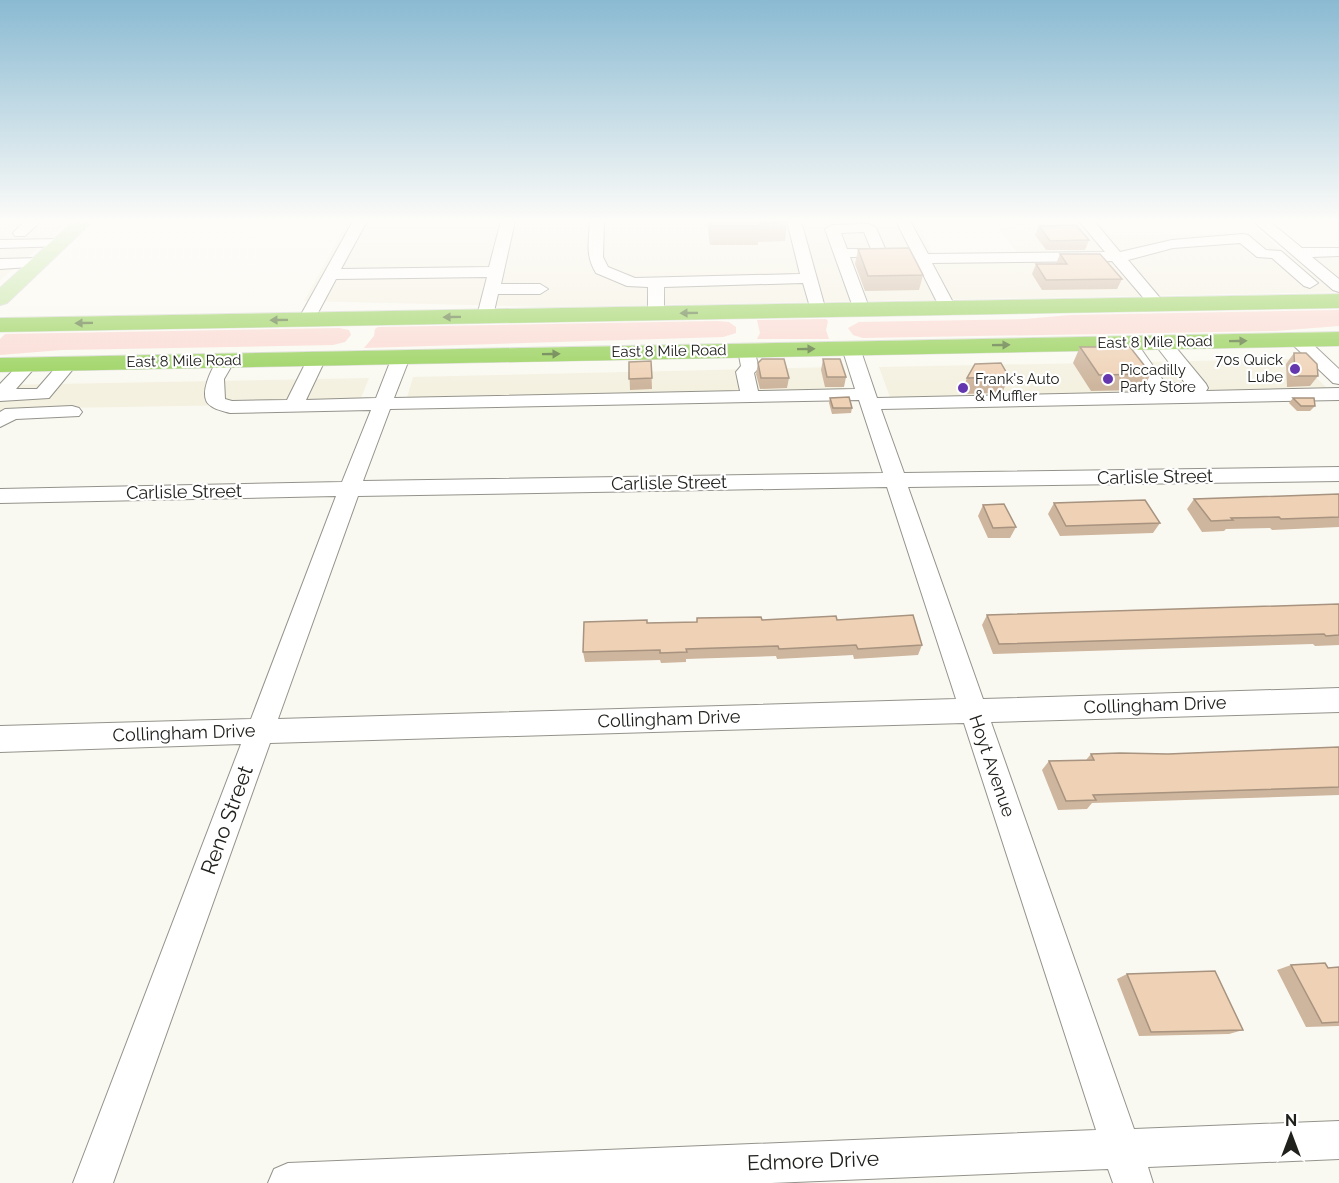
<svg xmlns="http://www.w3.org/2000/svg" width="1339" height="1183" viewBox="0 0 1339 1183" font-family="Raleway,sans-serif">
<rect width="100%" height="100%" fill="#faf9f1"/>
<!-- built -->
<g fill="#f4f1e1">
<path d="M0,221h71l-71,59z"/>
<path d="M348,221h568l18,35 83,-3 -23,-32h104l12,14 151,-2 21,18 57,-1v42l-789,15 -246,-6z"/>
<path d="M1297,359l33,32 -439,9 -12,-33z"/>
<path d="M836,367l7,24 -437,10 7,-24z"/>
<path d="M369,378l-10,25 -353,6 -6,7v-31z"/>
</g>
<!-- green -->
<g fill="#fbdad3">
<path d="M1339,310v16l-64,5 -412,7 -10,-3 -5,-7 11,-6 166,-3 45,-4z"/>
<path d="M826,319l2,2 -2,9 3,9h-72l3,-6 -3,-13z"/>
<path d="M717,321l12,1 7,5v6l-13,4 -359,11 10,-12 1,-7 3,-2z"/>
<path d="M339,328l10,2 2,5 -6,7 -12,3 -271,5 -62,5v-16l5,-5z"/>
</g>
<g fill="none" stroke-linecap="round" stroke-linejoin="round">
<!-- minor casing -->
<g stroke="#94938b" stroke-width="2">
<g id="minor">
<path d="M25,221h16l-16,15h-10l-2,-3z"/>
<path d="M353,221h14l-26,48 148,-2 12,-46h14l-14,63h39l8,5 -8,5h-42l-5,22 -8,5 -8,-5 10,-39 -151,2 -24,45h-12l-2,-4z"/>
<path d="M590,221h14l-1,36 5,10 27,11 165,-4 -13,-53h14l25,90 -2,3h-12l-9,-31 -139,4v27l-2,3h-12l-2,-3v-27l-21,-1 -31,-13c-11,-18 -7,-31 -6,-52z"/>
<path d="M896,221h14l18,33 177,-2 -26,-31h15l26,31 52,-12 71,-6 5,1 18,15 15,1 37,32 -8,5 -6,-2 -32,-28 -15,-1 -17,-14 -67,5 -45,12 38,45 -8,5 -6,-2 -40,-47 -180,2 24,45 -8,5 -8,-5z"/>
<path d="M1253,221h16l33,27h37v8l-27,1 27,22v13l-6,-2z"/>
<path d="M869,224l7,4 11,25 -7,4h-30l20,53 -8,5 -8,-5 -29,-81 7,-4zM864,232l7,17h-24l-6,-16z"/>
<path d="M60,239l7,4 -2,3 -65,2v-8z"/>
<path d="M39,258l5,2 3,3 -3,3 -44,3v-10z"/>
<path d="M1298,335l6,1 35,33v15l-6,-1 -41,-39 -3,-4 3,-4z"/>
<path d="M1162,337l6,1 38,46 2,4 -2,3 133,-3v12l-458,9 23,64 435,-6v14l-431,6 75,212 356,-11v24l-348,10 143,407 205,-8v38l-191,8 5,16h-40l-5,-14 -337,14h-503l6,-14 14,-6 808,-33 -132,-407 -694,20 -157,440h-40l168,-439 -241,8v-26l251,-7 85,-223 -336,7v-14l342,-7 29,-72 -141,3c-6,-2 -14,-3 -19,-7 -15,-9 2,-40 9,-50h12l3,4 -11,19 1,20 7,2 55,-1 21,-42 3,-4h12l3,4 -20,42 70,-2 16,-41 3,-4h12l3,4 -16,41 346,-7 -4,-19 5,-6 -3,-16 3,-4h12l6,22 -5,5 4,18 97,-2 -13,-41 3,-4h12l3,4 17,50 276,-6 -34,-49 3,-4h12l31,44h20l-32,-41 3,-4zM859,400l24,73 -520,8 27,-72zM887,487l69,212 -678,20 80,-223z"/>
<path d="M69,358l6,1 3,4 -29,35 -49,3v-17l23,-24h12l3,4 -22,25h21l26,-30z"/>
<path d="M72,406l7,2 3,4 -3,4 -63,3 -16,8v-15l5,-3z"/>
</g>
</g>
<!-- major casing -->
<g stroke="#d7d7d6" stroke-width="2">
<path id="major" d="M74,221h19l-86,82 -7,2v-17z"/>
</g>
<!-- highway casing -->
<g stroke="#d7d7d6" stroke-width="1">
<g id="highway">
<path d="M1339,294v14l-1339,24v-14z"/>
<path d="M1339,332v14l-1339,26v-14z"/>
</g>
</g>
<!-- minor -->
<use href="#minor" fill="#fff" fill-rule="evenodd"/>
<!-- major -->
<use href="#major" fill="#c2e49e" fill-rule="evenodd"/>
<!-- highway -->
<use href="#highway" fill="#9ad25e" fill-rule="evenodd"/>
</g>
<!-- wall -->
<g fill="#ceb59d">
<path d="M707,221h80l-2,20 -27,1v3h-48z"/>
<path d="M1039,226l50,14 -4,10h-39l-11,-15z"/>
<path d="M858,249l65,26 -4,15 -54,1 -10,-27z"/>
<path d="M1060,254l62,25 -5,10 -75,1 -10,-16 4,-10h20z"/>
<path d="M1080,347l71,27 -9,16 -51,1 -18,-28z"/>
<path d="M1294,353l24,23 -8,10 -23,1 -1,-23z"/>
<path d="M823,359l23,18 -2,10h-19l-4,-17z"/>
<path d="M651,361l1,28 -22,1 -1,-28z"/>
<path d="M758,363l31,15 -2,10 -27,1 -4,-15z"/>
<path d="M1009,377l-7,16 -41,1 6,-16z"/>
<path d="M830,398l22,10 -1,5 -19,1 -3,-11z"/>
<path d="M1293,398l22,8 -5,5h-13l-8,-8z"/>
<path d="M1339,494v33l-67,3 -2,-2 -44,1 -2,2 -22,1 -15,-23 7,-10z"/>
<path d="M1054,503l106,20 -7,10 -93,3 -12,-22z"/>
<path d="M983,505l33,22 -6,11h-22l-10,-22z"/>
<path d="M1339,604v41l-24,1 -2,-2 -320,10 -11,-29 5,-10z"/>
<path d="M762,620h75l85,25 -4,10 -64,4 -1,-4 -76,4 -1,-3 -90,3v3l-25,1 -1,-3 -75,2 -2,-10 64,-29z"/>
<path d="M1339,747v48l-247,8 -5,6 -29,1 -16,-40 7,-9 37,-1 5,-6h77z"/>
<path d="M1291,965l37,3 11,-1v59l-33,1 -29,-57z"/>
<path d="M1127,974l116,56 -14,4 -90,2 -22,-57z"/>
</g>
<!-- building -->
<g fill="#efd2b6" stroke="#a7937f" stroke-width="1.5">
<path d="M711,221h76l1,1 -29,1v3h-48z"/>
<path d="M1076,225l13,15 -39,1 -11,-15z"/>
<path d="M909,248l14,27 -55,1 -10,-27z"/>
<path d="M1060,254h40l22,25 -76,1 -10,-16h31z"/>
<path d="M1080,347h50l21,27 -52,1z"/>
<path d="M1294,353h12l11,11 1,12h-23z"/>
<path d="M762,359h22l5,19h-28l-3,-15z"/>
<path d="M823,359h17l6,18h-19z"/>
<path d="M651,361l1,17 -23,1v-17z"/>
<path d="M1001,363l8,14 -42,1 8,-14z"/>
<path d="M849,397l3,11h-19l-3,-10z"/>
<path d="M1293,398h21l1,8h-14z"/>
<path d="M1339,494v23l-58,2 -2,-2 -48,1 2,2 -22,1 -17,-22z"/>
<path d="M1145,500l15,23 -94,3 -12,-23z"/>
<path d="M1004,504l12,23 -23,1 -10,-23z"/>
<path d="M1339,604v31l-13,1 -2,-2 -325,10 -12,-29z"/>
<path d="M913,615l9,30 -64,4 -2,-4 -77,4 -1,-3 -92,3 1,3 -27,1v-3l-77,2 1,-30 63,-2v3l50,-1v-4l64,-1 1,3 74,-4 1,4z"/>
<path d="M1339,747v40l-246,8 3,5 -30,1 -17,-40 45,-1 -3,-6 29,-1 48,1z"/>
<path d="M1325,963l3,5 11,-1v55l-17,1 -31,-58z"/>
<path d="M1215,971l28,59 -92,2 -24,-58z"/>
</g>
<!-- one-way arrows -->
<defs><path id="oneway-solid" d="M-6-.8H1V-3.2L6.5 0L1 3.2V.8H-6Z" transform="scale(1.5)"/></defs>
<g fill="#5d793e">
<use href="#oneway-solid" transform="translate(689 313) rotate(179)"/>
<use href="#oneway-solid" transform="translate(452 317) rotate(179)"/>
<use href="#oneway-solid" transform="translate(279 320) rotate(179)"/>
<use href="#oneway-solid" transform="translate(84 323) rotate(179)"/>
<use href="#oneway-solid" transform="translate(1238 341) rotate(-1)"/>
<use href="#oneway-solid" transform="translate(1001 345) rotate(-1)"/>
<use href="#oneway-solid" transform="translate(806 349) rotate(-1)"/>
<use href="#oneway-solid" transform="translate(551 354) rotate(-1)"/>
</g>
<!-- sky -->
<linearGradient id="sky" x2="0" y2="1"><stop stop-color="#8abad2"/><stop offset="0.57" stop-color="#fdfcf9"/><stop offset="1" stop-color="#fdfcf9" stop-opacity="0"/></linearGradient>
<rect width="1339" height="387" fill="url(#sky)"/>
<!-- markers -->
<g fill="#6437ae" stroke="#fff" stroke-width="2">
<circle cx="1295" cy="369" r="6"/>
<circle cx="1108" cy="379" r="6"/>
<circle cx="963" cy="388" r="6"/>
</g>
<g text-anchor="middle" stroke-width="4.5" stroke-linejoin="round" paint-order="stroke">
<!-- far-street labels -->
<g font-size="15" fill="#20201d" stroke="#fff">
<text transform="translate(1155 342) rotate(-1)" y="5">East 8 Mile Road</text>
<text transform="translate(669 351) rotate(-1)" y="5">East 8 Mile Road</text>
<text transform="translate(184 361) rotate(-1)" y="5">East 8 Mile Road</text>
</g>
<!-- far-poi labels -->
<g font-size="15" fill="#20201d" stroke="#fff" text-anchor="start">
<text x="1283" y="365" text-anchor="end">70s Quick<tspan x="1283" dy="17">Lube</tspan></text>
<text x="1120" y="375">Piccadilly<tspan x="1120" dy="17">Party Store</tspan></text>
<text x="975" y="384">Frank's Auto<tspan x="975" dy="17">&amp; Muffler</tspan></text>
</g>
<!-- street labels -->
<g font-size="18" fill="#20201d" stroke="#fff">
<text transform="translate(1155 477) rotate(-1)" y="6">Carlisle Street</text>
<text transform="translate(669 483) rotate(-1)" y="6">Carlisle Street</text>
<text transform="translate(184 492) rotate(-1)" y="6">Carlisle Street</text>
<text transform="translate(1155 705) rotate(-2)" y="6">Collingham Drive</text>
<text transform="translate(669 719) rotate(-2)" y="6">Collingham Drive</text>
<text transform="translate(184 733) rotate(-2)" y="6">Collingham Drive</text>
<text transform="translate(992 766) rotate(71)" y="6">Hoyt Avenue</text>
</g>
<!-- near-street labels -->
<g font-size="21" fill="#20201d" stroke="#fff">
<text transform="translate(227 820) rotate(-70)" y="7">Reno Street</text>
<text transform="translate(813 1161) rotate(-2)" y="7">Edmore Drive</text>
</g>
</g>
<!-- north arrow -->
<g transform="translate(1291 1135)" stroke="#ffffff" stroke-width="4.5" paint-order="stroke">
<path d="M0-4.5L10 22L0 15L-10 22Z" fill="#20201d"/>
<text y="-9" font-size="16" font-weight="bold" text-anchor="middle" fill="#20201d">N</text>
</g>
</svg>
